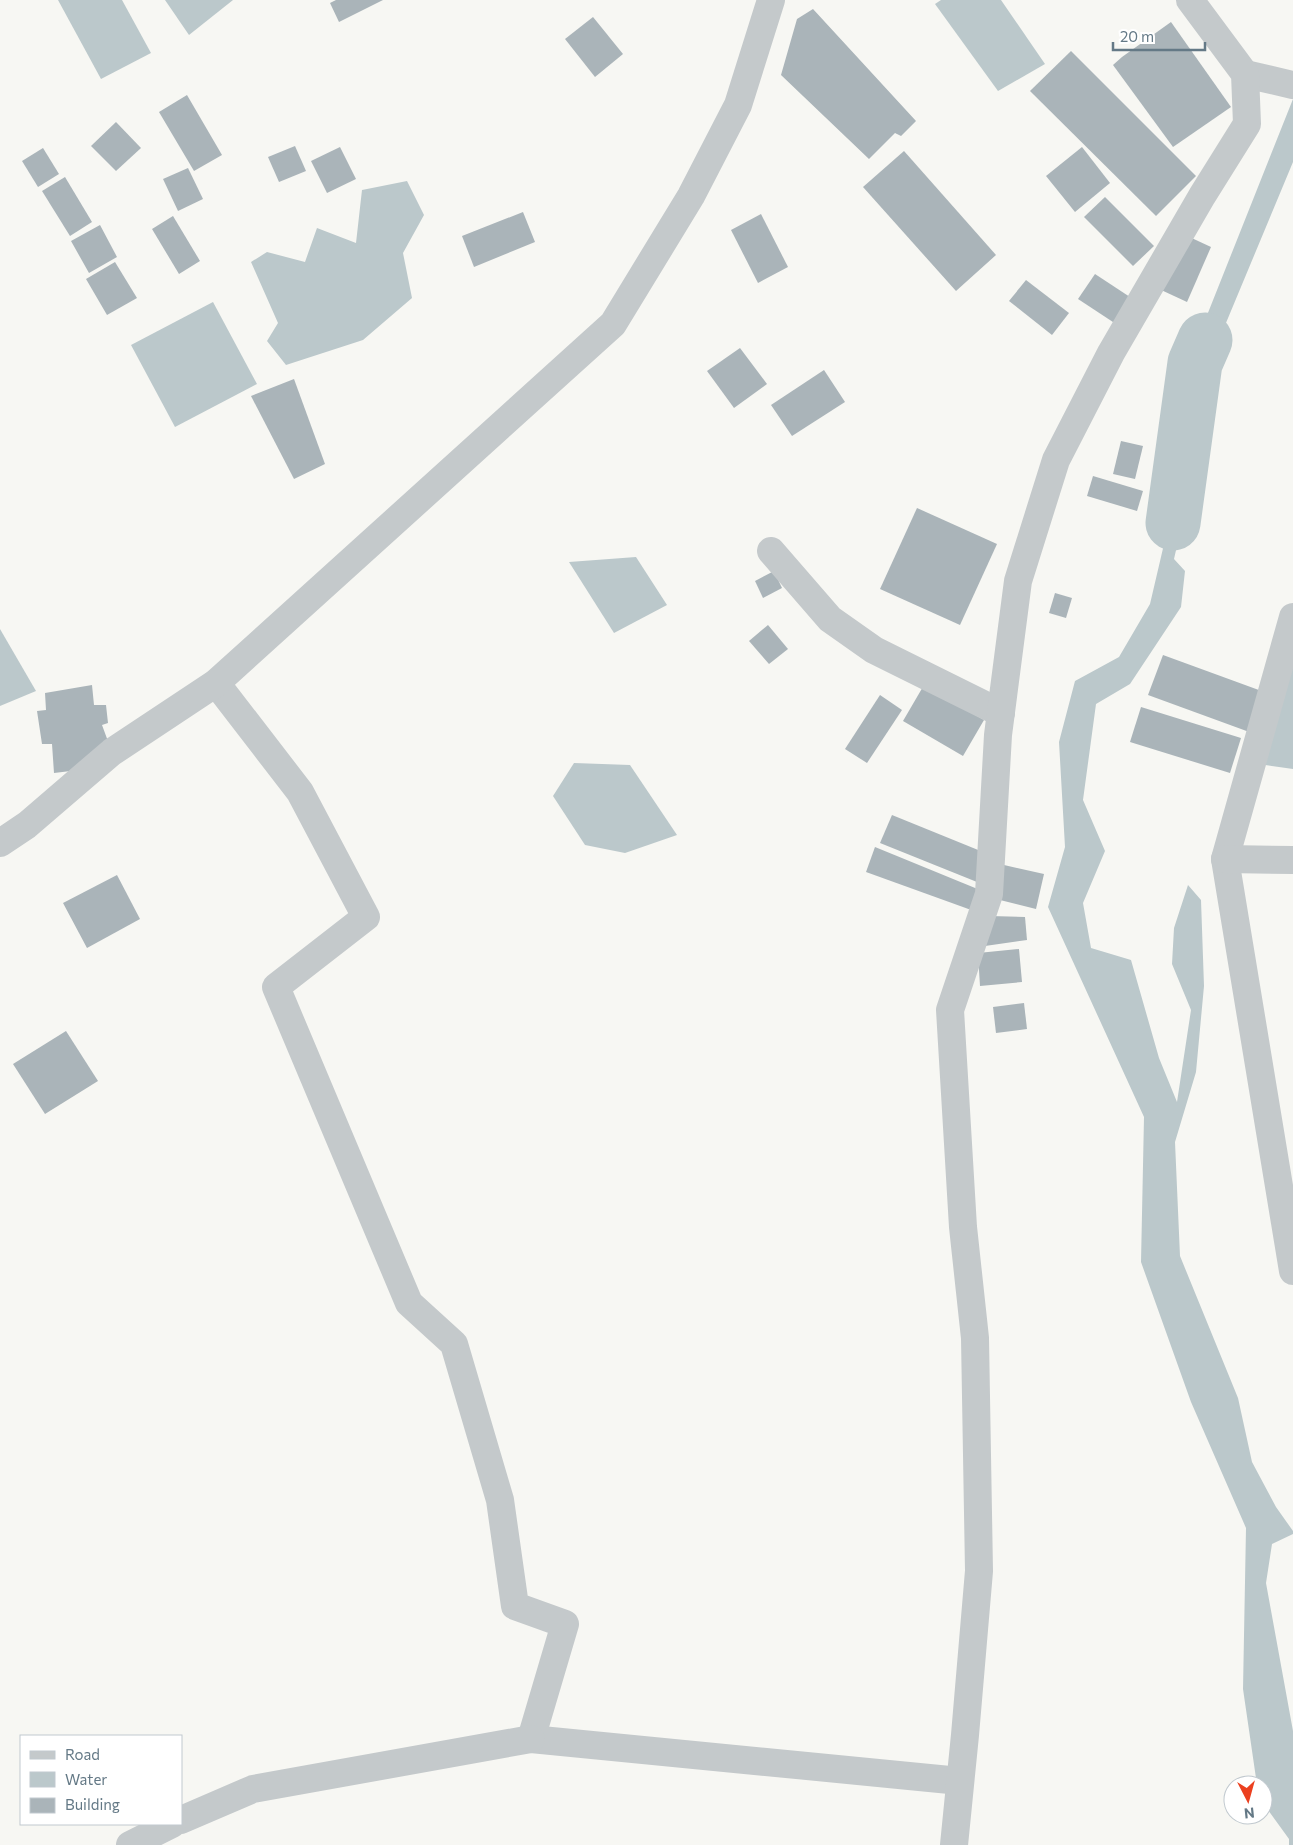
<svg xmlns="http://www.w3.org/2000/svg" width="1293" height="1845" viewBox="0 0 1293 1845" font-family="Commissioner,sans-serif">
<rect width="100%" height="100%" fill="#f7f7f3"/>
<!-- water -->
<g fill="#bbc8cb">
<path d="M58,0h64l29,53 -50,26z"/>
<path d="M165,0h68l-44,35z"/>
<path d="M941,0h60l44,64 -47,27 -63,-87z"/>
<path d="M1293,99v63l-112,269 9,58 -16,70 11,12 -4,36 -51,77 -34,20 -13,96 22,51 -22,52 8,45 40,12 28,98 18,44 14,-92 -19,-46 2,-36 14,-43 13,15 3,86 -8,86 -21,70 5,114 58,142 14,64 24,45 17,24v3l-21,10 -6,39 27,148v114h-4v-6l-26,-36v-18h-6l-14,-96 3,-161 -55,-126 -50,-140 3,-145 -96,-210 17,-60 -6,-105 16,-61 44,-24 31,-53 18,-77 -7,-96z"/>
<path d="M407,181l17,34 -21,38 9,45 -49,42 -77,25 -19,-24 11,-18 -27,-61 16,-10 38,10 12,-34 39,15 6,-53z"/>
<path d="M213,302l44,82 -82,43 -44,-82z"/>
<path d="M636,557l31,48 -53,28 -45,-71z"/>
<path d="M0,629l36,62 -36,15z"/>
<path d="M1293,661v108l-41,-6z"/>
<path d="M574,763l56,2 47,70 -52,18 -40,-8 -32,-49z"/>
</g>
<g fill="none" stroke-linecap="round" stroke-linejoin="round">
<!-- river -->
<path stroke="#bbc8cb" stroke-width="55" d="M1173,523l22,-160 10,-23"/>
</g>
<!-- building -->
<g fill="#aab4b9">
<path d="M336,0h47l-44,22 -9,-19z"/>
<path d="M813,9l103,112 -15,15 -6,-3 -26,26 -88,-84 16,-56z"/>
<path d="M593,17l30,37 -28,23 -30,-38z"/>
<path d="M1171,22l60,85 -58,40 -60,-82 9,-8z"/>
<path d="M1071,51l125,125 -40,40 -126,-125z"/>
<path d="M187,95l35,60 -28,16 -35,-59z"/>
<path d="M116,122l25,26 -25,23 -25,-25z"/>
<path d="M295,146l11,25 -27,11 -11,-25z"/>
<path d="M340,147l16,32 -29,14 -16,-32z"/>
<path d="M1082,147l28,36 -35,29 -29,-36z"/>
<path d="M43,148l16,26 -21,13 -16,-26z"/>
<path d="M904,151l92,104 -40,36 -93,-104z"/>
<path d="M188,168l15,31 -25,12 -15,-32z"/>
<path d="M65,177l27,45 -22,14 -28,-45z"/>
<path d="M1105,197l49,49 -21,20 -49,-49z"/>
<path d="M523,212l12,30 -61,25 -12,-31z"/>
<path d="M761,214l27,53 -30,16 -27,-53z"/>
<path d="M173,216l27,45 -21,13 -27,-45z"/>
<path d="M100,225l17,32 -28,16 -18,-32z"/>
<path d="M1183,234l28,13 -24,55 -28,-13z"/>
<path d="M115,262l22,36 -30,17 -21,-36z"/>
<path d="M1095,274l38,25 -17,25 -38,-25z"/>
<path d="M1026,280l43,33 -17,22 -43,-34z"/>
<path d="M740,348l27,36 -33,24 -27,-37z"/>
<path d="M824,370l21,32 -53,34 -21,-31z"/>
<path d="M294,379l31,85 -31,15 -43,-83z"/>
<path d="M1121,441l22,5 -8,33 -22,-5z"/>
<path d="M1093,476l50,15 -6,20 -50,-15z"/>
<path d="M917,508l80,36 -37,81 -80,-36z"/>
<path d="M774,571l8,17 -19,10 -8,-17z"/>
<path d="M1055,593l17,5 -6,20 -17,-5z"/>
<path d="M768,625l20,24 -19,15 -20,-23z"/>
<path d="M1163,655l104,38 -15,40 -104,-38z"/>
<path d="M92,685l2,20h12l2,18 -6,2 7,19 -30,26 -25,3 -2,-29h-10l-5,-33 9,-1 -1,-17z"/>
<path d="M924,685l60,35 -21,36 -60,-35z"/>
<path d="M880,695l22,15 -35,53 -22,-14z"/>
<path d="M1141,707l100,31 -11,35 -100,-31z"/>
<path d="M892,815l96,39 -11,28 -97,-39z"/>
<path d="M875,847l105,43 -6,21 -108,-39z"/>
<path d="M1004,865l40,9 -8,35 -40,-10z"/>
<path d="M117,875l23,44 -53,29 -24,-45z"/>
<path d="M990,916l35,1 2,23 -49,7z"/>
<path d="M1019,949l3,33 -42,4 -2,-33z"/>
<path d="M1024,1003l3,26 -31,4 -3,-26z"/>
<path d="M66,1031l32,50 -53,33 -32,-50z"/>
</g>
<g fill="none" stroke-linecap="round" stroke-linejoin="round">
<!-- street -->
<g stroke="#c4c9cb" stroke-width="28">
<path d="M1245,74l48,11"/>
<path d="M771,551l59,68 44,31 127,63"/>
<path d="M1293,617l-68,242 68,412"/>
<path d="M216,683l84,109 66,125 -90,70 133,316 45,41 46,156 15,106 50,18 -34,115 429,42"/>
<path d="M0,843l27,-18 85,-73 104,-69 397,-359 78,-128 47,-91 33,-105"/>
<path d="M1225,859l68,1"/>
<path d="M181,1820l72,-31 278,-50"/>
<path d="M130,1845l42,-21"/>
<path d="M954,1845l11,-110 14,-164 -4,-233 -12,-111 -13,-217 39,-116 9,-159 20,-154 38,-121 55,-107 91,-157 45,-72 -2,-50 -55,-74"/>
</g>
</g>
<!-- legend -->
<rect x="20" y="1735" width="162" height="90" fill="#ffffff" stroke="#c1c9cf"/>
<rect x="30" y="1751" width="25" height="8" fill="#c4c9cb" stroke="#c1c9cf"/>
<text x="65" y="1760" font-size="15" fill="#647986">Road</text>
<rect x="30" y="1772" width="25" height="15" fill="#bbc8cb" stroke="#c1c9cf"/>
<text x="65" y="1785" font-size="15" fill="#647986">Water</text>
<rect x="30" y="1798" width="25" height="15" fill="#aab4b9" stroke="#c1c9cf"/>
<text x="65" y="1810" font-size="15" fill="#647986">Building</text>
<!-- north arrow -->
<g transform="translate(1248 1800) rotate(174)"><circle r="24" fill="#ffffff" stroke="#c1c9cf"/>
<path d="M0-4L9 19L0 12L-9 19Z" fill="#eb401f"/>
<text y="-8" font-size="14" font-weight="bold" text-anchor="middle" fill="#647986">N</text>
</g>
<!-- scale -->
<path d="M1113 42v8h92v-8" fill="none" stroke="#647986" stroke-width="2.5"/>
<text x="1120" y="42" font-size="15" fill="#647986" stroke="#ffffff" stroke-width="4" paint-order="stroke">20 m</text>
</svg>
